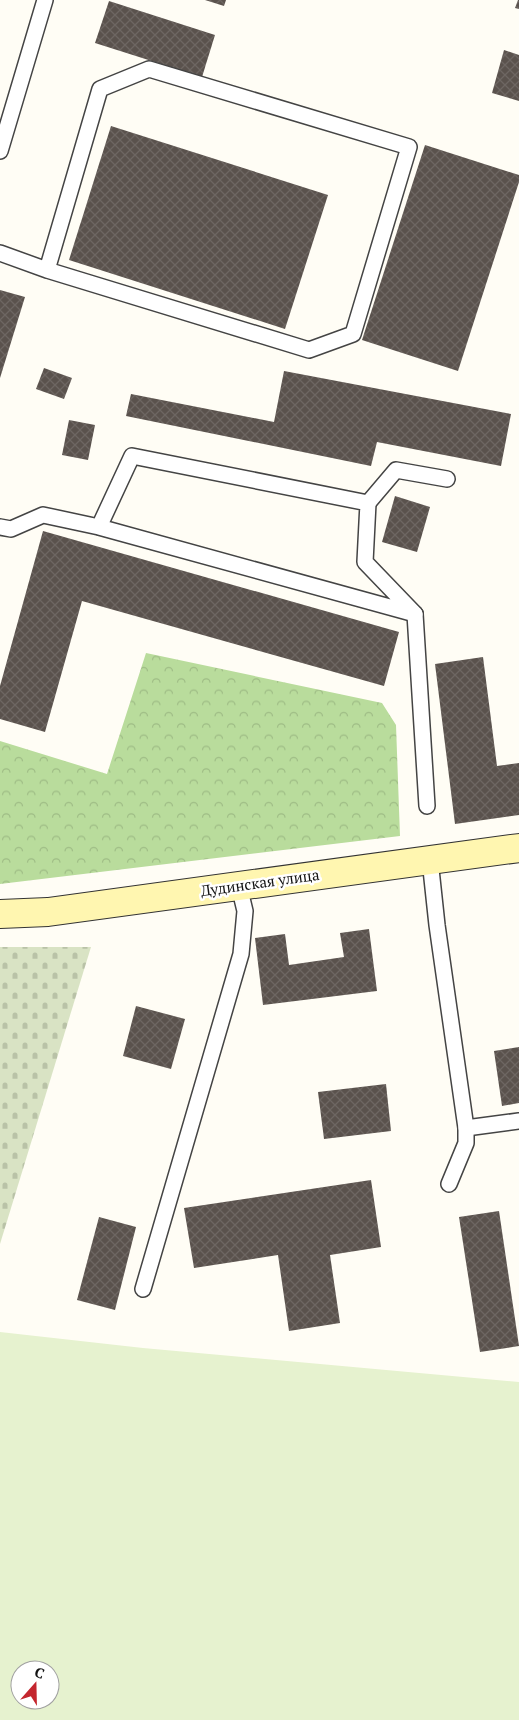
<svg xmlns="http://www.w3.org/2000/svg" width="519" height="1720" viewBox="0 0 519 1720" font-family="'PT Serif',serif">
<defs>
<pattern id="forest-crowns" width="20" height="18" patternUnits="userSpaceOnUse" patternTransform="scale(1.25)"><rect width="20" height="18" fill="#b9dc9c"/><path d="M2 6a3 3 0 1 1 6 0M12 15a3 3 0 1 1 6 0" fill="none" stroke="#9ebc85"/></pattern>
<pattern id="cemetery-stones" width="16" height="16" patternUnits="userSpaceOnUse" patternTransform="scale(1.25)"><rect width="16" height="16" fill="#d9e3c4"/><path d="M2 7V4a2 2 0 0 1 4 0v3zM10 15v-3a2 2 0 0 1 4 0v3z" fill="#b9c2a7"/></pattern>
<pattern id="building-cross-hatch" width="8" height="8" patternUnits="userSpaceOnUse" patternTransform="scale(1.25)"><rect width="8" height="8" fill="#5a524d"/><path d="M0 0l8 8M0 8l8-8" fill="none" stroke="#6d6662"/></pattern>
</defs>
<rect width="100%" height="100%" fill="#fffdf5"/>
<!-- forest -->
<path fill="url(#forest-crowns)" d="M146,653l236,50 14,22 4,111 -400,48v-143l107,33z"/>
<!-- cemetery -->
<path fill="url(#cemetery-stones)" d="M0,947h91l-91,297z"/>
<!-- pitch -->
<path fill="#e6f2cf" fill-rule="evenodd" d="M0,1332l143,16 376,34v338h-519zM20,1670h30v30h-30z"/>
<!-- building -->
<g fill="url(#building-cross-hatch)">
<path d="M205,0h21l-2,6z"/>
<path d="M518,0h1v9l-4,-1z"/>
<path d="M109,1l106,34 -13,42 -107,-34z"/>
<path d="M504,50l15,5v46l-27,-8z"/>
<path d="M111,126l217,69 -43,134 -216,-69z"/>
<path d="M425,145l94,30v7l-61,189 -96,-31z"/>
<path d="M0,290l25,7 -25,81z"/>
<path d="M44,368l28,10 -8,21 -28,-10z"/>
<path d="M284,371l227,43 -10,52 -124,-24 -6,24 -245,-50 5,-22 143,28z"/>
<path d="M69,420l26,5 -7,35 -26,-5z"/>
<path d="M395,496l35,11 -13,45 -35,-10z"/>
<path d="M43,531l356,101 -15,54 -302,-85 -37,131 -45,-13v-33z"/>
<path d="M483,657l14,109 22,-3v52l-64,9 -20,-160z"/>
<path d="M369,929l8,62 -114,14 -8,-67 30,-4 4,31 55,-8 -4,-24z"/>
<path d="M136,1006l49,13 -14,50 -48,-13z"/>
<path d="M519,1047v56l-17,3 -8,-55z"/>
<path d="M386,1084l5,47 -67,8 -6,-47z"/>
<path d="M371,1180l10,67 -51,8 10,68 -51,8 -11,-76 -84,13 -10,-60z"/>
<path d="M499,1211l20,135 -39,6 -21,-135z"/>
<path d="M99,1217l37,10 -21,83 -38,-10z"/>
</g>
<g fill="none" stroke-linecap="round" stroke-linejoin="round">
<!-- lane casing -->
<g stroke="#444" stroke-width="18">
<g id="lane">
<path d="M0,151l45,-151"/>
<path d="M0,253l47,17 262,80 44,-16 56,-187 -260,-78 -49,20 -53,181"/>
<path d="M368,503l28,-33 51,9"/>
<path d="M0,527l11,2 32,-14 56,12 316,87 -50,-52 3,-59 -236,-47 -33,71"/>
<path d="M415,614l12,192"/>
<path d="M430,860l7,65 29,203v15l-17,41"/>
<path d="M466,1128l53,-7"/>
<path d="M143,1289l98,-335 4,-43 -6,-25"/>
</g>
</g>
<!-- secondary casing -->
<g stroke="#333" stroke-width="30">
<path id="secondary" d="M0,914l48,-2 471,-64"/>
</g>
<!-- lane -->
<use href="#lane" stroke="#fff" stroke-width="15"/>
<!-- secondary -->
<use href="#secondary" stroke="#fff6b0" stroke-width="28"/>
</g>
<g text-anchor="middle" stroke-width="5" stroke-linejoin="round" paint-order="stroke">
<!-- street labels -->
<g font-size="15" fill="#111" stroke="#fff">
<text transform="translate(260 883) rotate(-8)" y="5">Дудинская улица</text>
</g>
</g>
<!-- north arrow -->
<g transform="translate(35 1685) rotate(20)"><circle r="24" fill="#ffffff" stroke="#a0a0a0"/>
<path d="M0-4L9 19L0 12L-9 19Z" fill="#c4262e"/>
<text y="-8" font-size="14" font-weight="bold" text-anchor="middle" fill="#111111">С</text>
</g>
</svg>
